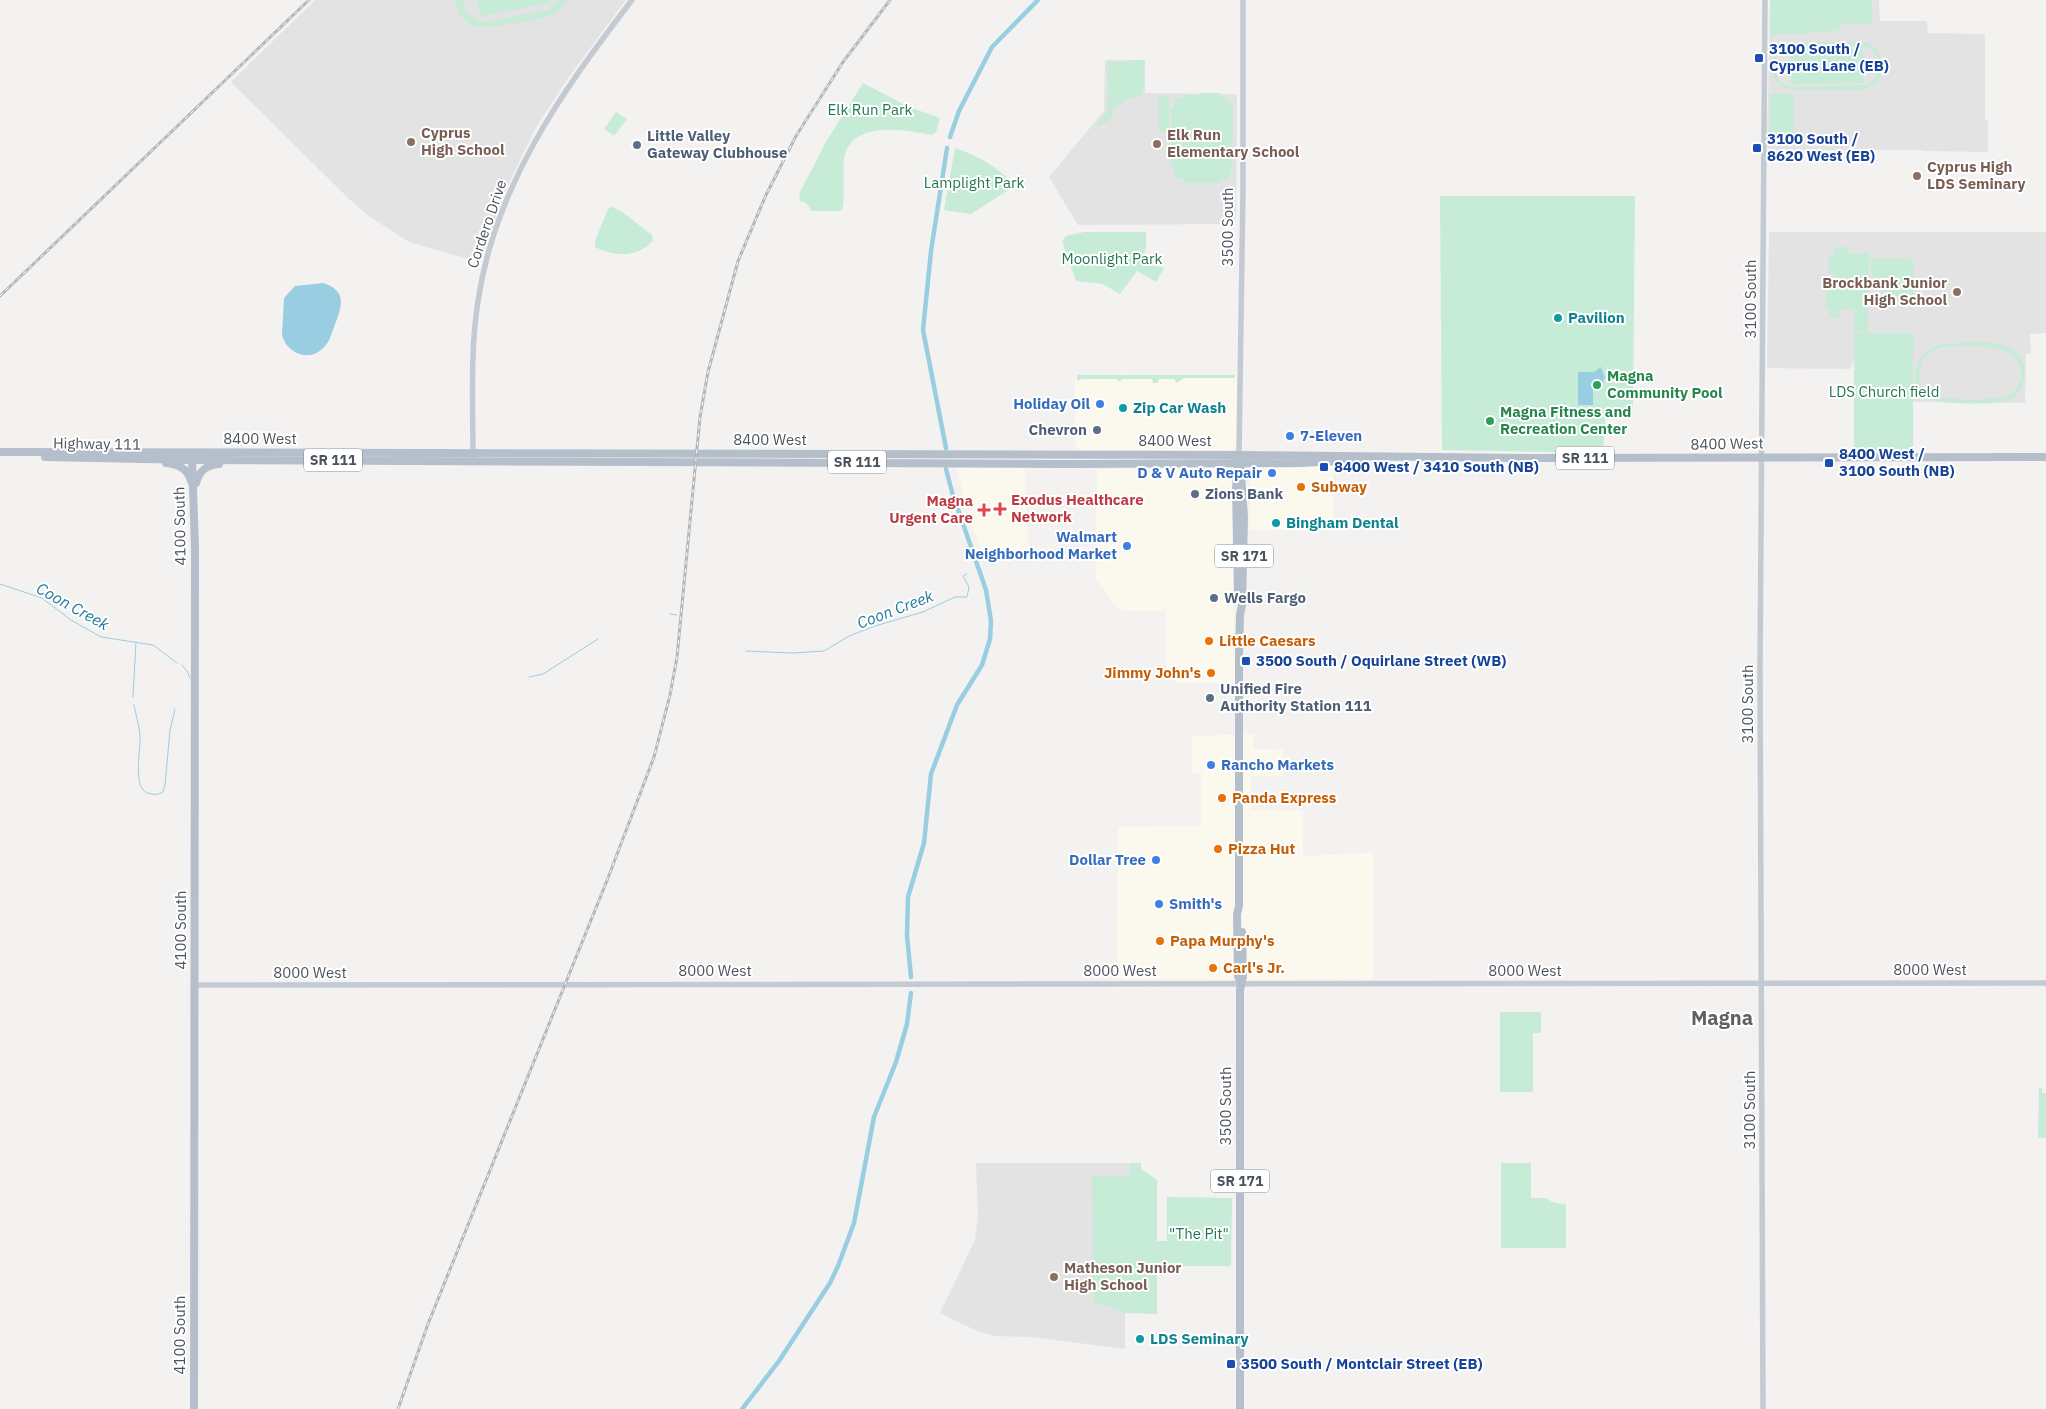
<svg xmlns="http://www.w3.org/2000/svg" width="2046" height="1409" viewBox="0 0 2046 1409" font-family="'IBM Plex Sans',sans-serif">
<rect width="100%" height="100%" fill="#f3f2f1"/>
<!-- commercial -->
<g fill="#fbf8ee">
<path d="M1075,375h162l-1,71 -2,3 -5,1h-150l-4,-5z"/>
<path d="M1333,466v64h-83v-55l2,-6z"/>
<path d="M957,468h68l4,88 -45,-1 -15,-37z"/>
<path d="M1226,468l3,1 3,6 3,208h-60l-9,-17v-55h-41l-11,-6 -18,-26 1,-110z"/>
<path d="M1254,734l-1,15 31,1 -1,26h-32v34l52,1v45l70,-3v126h-256l1,-152 83,-1v-53h-9v-37z"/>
</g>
<!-- education -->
<g fill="#e4e3e3">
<path d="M315,0h311l-58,78 -33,51 -28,58 -25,71 -4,4 -69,-20 -39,-25 -20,-17 -119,-118z"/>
<path d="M1770,0h109l1,21h47l1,12 57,1v86l3,1v31l-65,-1 -2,-1h-151l-3,-3z"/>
<path d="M1105,60h40v33l92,1 -1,124 -3,6 -155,1 -29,-48 55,-66z"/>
<path d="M1769,232h277v101l-16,1 1,20h-5l-1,49 -112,-1v-69h-59v28l-4,8 -83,-1z"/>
<path d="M976,1163h165v6l16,11 -5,62v71h-27v36l-93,-12 -38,-1 -17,-5 -37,-18 35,-73 3,-24z"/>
</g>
<!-- green -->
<g fill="#c6ebd7" fill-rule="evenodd">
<path d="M455,0h7l3,9 4,6 9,5 7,2 63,-12 11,-10h8c-3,6 -7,11 -13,14 -10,5 -69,16 -80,12 -11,-4 -18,-14 -19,-26z"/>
<path d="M477,0h73l1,3 -71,13z"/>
<path d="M1770,0h102v21l-2,3 -27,-1 -5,8 -68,4z"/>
<path d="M1868,42l10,9 5,11v11l-9,12 -14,5h-69c-9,-2 -16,-7 -19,-17 -3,-11 4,-24 15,-28 14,-5 63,-2 81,-3zM1863,46c20,6 22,29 4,39l-76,2c-7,-2 -14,-6 -16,-15 -2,-9 2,-19 10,-23 10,-6 64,-4 78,-3z"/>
<path d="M1863,49l1,34 -73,1 -1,-34z"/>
<path d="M1129,60h16l-1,28h-2v6l-4,4h-8l-19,12 3,7 -16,10 -1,-3 10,-12 1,-51 21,1z"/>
<path d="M863,83l46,24 31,11 -4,14 -4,3c-28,-5 -81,-16 -88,24 -2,16 2,35 -2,51l-3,1h-27l-6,-8 -6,-2 -1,-7 28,-54z"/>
<path d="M1199,93h21v4l6,1 4,3v6h3l-1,64h-2v6l-4,3h-6v3h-36v-4h-7l-3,-5v-7h-3v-60h3v-6l3,-3h6v-4l16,1z"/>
<rect x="1770" y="94" width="23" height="41"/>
<path d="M1159,96l10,1v35h-10z"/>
<path d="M616,112l11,7 -13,17 -10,-7z"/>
<path d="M955,148c24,8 43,19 60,38l-44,28 -27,-4z"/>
<path d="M1440,196h195l-2,213 -27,1 -3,43 -161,-3z"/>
<path d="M612,207l9,4 31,24 1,5c-14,18 -39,17 -58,7v-6l13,-32z"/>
<path d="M1084,232h62v16l-4,12 22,8 -8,14 -19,-11 -17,23 -17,-10 -27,-3 -14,-40 4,-5z"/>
<path d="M1834,247h13v6h22l-1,79h-14v-23h-17l4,6 -3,4 -10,-3 4,-6 -6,-1v-16l8,-9v-12l-3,1 -3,-2 2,-8 -3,-2 3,-6 4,1z"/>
<path d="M1870,258l40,1 4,3 -1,40c-27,-1 -43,-16 -43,-44z"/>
<path d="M1854,333h59v117l-59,1z"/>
<path d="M1944,344c23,0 69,-9 79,19 3,9 2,18 -3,26 -3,5 -8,10 -14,12 -13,4 -69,4 -79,-4 -23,-17 -9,-50 17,-53zM1944,347c22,1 68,-7 76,19 2,7 1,13 -2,19 -3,6 -8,10 -14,12 -11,4 -64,3 -73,-2 -22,-14 -11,-45 13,-48z"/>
<path d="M1077,375h43v2l1,-2h114v3h-51l-8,5 -1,-4h-16l-1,4h-5l-1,-4h-30l-1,4 -1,-5 -1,5 -2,-4h-35l-5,2z"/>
<path d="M1500,1012h41v21h-8v59h-33z"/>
<path d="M2039,1088h3v5h4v45h-8z"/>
<path d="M1130,1163h11v6l16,11v61h10v-44l65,1 -1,68h-62l-1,6 -11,1v41l-32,-1 -20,-8 -12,-2 -1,-127h38z"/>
<path d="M1501,1163h30v35h14l10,5 11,1v44h-65z"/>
</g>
<!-- water -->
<g fill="#99cee2">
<path d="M323,283c25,8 19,24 11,44 -3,8 -5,17 -13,23 -14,12 -35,2 -39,-15l2,-37 11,-12z"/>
<path d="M1601,367l4,11 -5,8 -7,-5v24h-15v-33h16z"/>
</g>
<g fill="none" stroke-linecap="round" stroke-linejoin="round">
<!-- stream -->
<g stroke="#99cee2" stroke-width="1">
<path d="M0,584l42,14 29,22 30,17 52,8 24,18"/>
<path d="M670,614l7,1"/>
<path d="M746,651l46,2 32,-2 25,-15 26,-10 48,-14 32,-15h12l2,-10 -6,-11 4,-2"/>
<path d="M182,665l5,6 3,7"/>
<path d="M529,677l14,-3 55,-35"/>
<path d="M133,697l3,-55"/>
<path d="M134,705c2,10 5,20 6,30 1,13 -8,54 8,58 6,2 10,2 15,-1l2,-7 5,-55 5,-21"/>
</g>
<!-- canal -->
<g stroke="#99cee2" stroke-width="4.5">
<path d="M950,137l9,-26 33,-64 46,-47"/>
<path d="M946,448l-23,-118 8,-79 16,-103"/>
<path d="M911,977l-4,-41 1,-39 16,-54 7,-69 26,-69 25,-40 8,-26 1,-18 -5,-31 -34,-98 -6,-23"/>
<path d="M742,1409l37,-48 51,-78 8,-17 16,-43 20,-106 22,-55 11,-38 4,-31"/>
</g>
<!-- minor -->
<g stroke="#c4cad1" stroke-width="5.5">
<path d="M1239,455l4,-266v-189"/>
<path d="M473,456c0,-51 -3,-104 5,-155 17,-116 85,-211 154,-301"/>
<path d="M194,985l1852,-2"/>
<path d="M1763,1409l-3,-741 5,-668"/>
</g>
<!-- major -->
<g stroke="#b5bfcc" stroke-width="8">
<path d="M0,452l1239,3 293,3 514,-1"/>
<path d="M45,457l147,3 878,4 229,-1 59,-3"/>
<path d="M192,457l3,91 -1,861"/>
<path d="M1240,459l4,58 -2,88 -2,10 -1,39v252l-2,8 1,62 3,7"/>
<path d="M1238,462l-2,26 2,107"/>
<path d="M166,463c12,1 22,6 25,18"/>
<path d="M196,483c3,-12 10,-18 23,-19"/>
<path d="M1240,1409v-419l3,-14 -1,-44"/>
</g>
<!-- rail casing -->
<g stroke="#b4b6ba" stroke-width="3">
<g id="rail">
<path d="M0,296l309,-296"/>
<path d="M398,1409l30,-85 180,-446 46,-121 16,-62 7,-38 23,-240 8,-45 30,-111 28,-66 30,-59 47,-74 47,-62"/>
</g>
</g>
<!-- rail -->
<use href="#rail" stroke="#fff" stroke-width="1" stroke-dasharray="4" stroke-linecap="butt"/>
</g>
<!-- markers -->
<g fill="#1a4fb4" stroke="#fff" stroke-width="2">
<rect x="1754" y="53" width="10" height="10" rx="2.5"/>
<rect x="1752" y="143" width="10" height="10" rx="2.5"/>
<rect x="1824" y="458" width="10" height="10" rx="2.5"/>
<rect x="1319" y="462" width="10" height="10" rx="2.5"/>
<rect x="1241" y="656" width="10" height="10" rx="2.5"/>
<rect x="1226" y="1359" width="10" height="10" rx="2.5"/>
</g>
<g fill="#8d6e63" stroke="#fff" stroke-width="2">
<circle cx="411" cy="142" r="5"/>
<circle cx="1157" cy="144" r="5"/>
<circle cx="1917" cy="176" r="5"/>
<circle cx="1957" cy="292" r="5"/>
<circle cx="1054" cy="1277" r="5"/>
</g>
<g fill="#5c6f8a" stroke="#fff" stroke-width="2">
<circle cx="637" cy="145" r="5"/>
<circle cx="1097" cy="430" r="5"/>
<circle cx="1195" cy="494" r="5"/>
<circle cx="1214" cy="598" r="5"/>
<circle cx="1210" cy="698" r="5"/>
</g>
<g fill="#0f9aa8" stroke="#fff" stroke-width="2">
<circle cx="1558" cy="318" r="5"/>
<circle cx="1123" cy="408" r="5"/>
<circle cx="1276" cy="523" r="5"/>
<circle cx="1140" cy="1339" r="5"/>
</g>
<g fill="#2e9e5b" stroke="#fff" stroke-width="2">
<circle cx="1597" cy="385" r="5"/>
<circle cx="1490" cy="421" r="5"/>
</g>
<g fill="#3f7fe0" stroke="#fff" stroke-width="2">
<circle cx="1100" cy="404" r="5"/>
<circle cx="1290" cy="436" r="5"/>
<circle cx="1272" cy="473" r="5"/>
<circle cx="1127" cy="546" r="5"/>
<circle cx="1211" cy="765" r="5"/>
<circle cx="1156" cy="860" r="5"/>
<circle cx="1159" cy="904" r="5"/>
</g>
<g fill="#e8710a" stroke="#fff" stroke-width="2">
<circle cx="1301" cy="487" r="5"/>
<circle cx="1209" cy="641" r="5"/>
<circle cx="1211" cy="673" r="5"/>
<circle cx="1222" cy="798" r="5"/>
<circle cx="1218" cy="849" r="5"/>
<circle cx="1160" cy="941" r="5"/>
<circle cx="1213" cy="968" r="5"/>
</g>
<g fill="#e0444e" stroke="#fff" stroke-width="2">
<path d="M997.5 501.5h5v5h5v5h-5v5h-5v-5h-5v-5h5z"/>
<path d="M981.5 502.5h5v5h5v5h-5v5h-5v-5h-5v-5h5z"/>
</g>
<g text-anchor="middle" stroke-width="4" stroke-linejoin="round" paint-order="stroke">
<!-- shield labels -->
<g fill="#fff" stroke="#81878d" stroke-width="1">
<rect x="1556" y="446.5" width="58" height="23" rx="4"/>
<rect x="304" y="448.5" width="58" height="23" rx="4"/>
<rect x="828" y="450.5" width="58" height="23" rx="4"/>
<rect x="1215" y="544.5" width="58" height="23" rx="4"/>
<rect x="1211" y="1169.5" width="58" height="23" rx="4"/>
</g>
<g font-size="14" font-weight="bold" fill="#4b535c">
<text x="1585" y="463">SR 111</text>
<text x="333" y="465">SR 111</text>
<text x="857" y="467">SR 111</text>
<text x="1244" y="561">SR 171</text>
<text x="1240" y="1186">SR 171</text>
</g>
<!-- transit labels -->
<g font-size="15" font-weight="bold" fill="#164399" stroke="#fff" text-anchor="start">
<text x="1769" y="54">3100 South /<tspan x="1769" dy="17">Cyprus Lane (EB)</tspan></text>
<text x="1767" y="144">3100 South /<tspan x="1767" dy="17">8620 West (EB)</tspan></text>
<text x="1839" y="459">8400 West /<tspan x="1839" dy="17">3100 South (NB)</tspan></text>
<text x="1334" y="472">8400 West / 3410 South (NB)</text>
<text x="1256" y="666">3500 South / Oquirlane Street (WB)</text>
<text x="1241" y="1369">3500 South / Montclair Street (EB)</text>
</g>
<!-- park labels -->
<g font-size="15" fill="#247652" stroke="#fff">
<text x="870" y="115">Elk Run Park</text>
<text x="974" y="188">Lamplight Park</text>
<text x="1112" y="264">Moonlight Park</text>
<text x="1884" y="397">LDS Church field</text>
<text x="1199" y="1239">"The Pit"</text>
</g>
<!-- education labels -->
<g font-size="15" font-weight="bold" fill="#785e54" stroke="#fff" text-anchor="start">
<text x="421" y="138">Cyprus<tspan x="421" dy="17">High School</tspan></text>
<text x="1167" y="140">Elk Run<tspan x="1167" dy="17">Elementary School</tspan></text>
<text x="1927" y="172">Cyprus High<tspan x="1927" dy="17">LDS Seminary</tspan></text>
<text x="1947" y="288" text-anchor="end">Brockbank Junior<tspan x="1947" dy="17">High School</tspan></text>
<text x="1064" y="1273">Matheson Junior<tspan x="1064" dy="17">High School</tspan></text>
</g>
<!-- service labels -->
<g font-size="15" font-weight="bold" fill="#4e5e75" stroke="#fff" text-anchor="start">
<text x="647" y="141">Little Valley<tspan x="647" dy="17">Gateway Clubhouse</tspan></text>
<text x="1087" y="435" text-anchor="end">Chevron</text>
<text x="1205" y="499">Zions Bank</text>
<text x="1224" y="603">Wells Fargo</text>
<text x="1220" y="694">Unified Fire<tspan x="1220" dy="17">Authority Station 111</tspan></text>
</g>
<!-- street labels -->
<g font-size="15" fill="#4b535c" stroke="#fff">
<text transform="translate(487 224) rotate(-71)" y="5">Cordero Drive</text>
<text transform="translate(1228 227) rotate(-90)" y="5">3500 South</text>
<text transform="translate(1751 299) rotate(-90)" y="5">3100 South</text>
<text x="260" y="444">8400 West</text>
<text x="770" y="445">8400 West</text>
<text x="1175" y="446">8400 West</text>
<text transform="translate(97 444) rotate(1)" y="5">Highway 111</text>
<text transform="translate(1727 444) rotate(-1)" y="5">8400 West</text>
<text transform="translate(180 526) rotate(-91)" y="5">4100 South</text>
<text transform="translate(1748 704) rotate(-90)" y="5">3100 South</text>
<text transform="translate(181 930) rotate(-90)" y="5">4100 South</text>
<text x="1930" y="975">8000 West</text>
<text x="715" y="976">8000 West</text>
<text x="1120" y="976">8000 West</text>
<text x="1525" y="976">8000 West</text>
<text x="310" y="978">8000 West</text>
<text transform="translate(1226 1106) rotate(-90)" y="5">3500 South</text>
<text transform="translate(1750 1110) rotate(-90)" y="5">3100 South</text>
<text transform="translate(180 1335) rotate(-90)" y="5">4100 South</text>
</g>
<!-- culture labels -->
<g font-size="15" font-weight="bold" fill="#0d838f" stroke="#fff" text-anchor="start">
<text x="1568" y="323">Pavilion</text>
<text x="1133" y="413">Zip Car Wash</text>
<text x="1286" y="528">Bingham Dental</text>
<text x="1150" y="1344">LDS Seminary</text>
</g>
<!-- leisure labels -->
<g font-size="15" font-weight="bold" fill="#27864d" stroke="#fff" text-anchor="start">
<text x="1607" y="381">Magna<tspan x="1607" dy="17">Community Pool</tspan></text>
<text x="1500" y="417">Magna Fitness and<tspan x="1500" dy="17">Recreation Center</tspan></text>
</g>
<!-- shop labels -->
<g font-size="15" font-weight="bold" fill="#366cbe" stroke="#fff" text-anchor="end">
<text x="1090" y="409">Holiday Oil</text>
<text x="1300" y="441" text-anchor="start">7-Eleven</text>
<text x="1262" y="478">D &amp; V Auto Repair</text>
<text x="1117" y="542">Walmart<tspan x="1117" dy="17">Neighborhood Market</tspan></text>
<text x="1221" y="770" text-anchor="start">Rancho Markets</text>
<text x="1146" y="865">Dollar Tree</text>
<text x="1169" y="909" text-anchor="start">Smith's</text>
</g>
<!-- food labels -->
<g font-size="15" font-weight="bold" fill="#c56008" stroke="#fff" text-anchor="start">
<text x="1311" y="492">Subway</text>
<text x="1219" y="646">Little Caesars</text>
<text x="1201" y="678" text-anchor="end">Jimmy John's</text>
<text x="1232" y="803">Panda Express</text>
<text x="1228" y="854">Pizza Hut</text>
<text x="1170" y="946">Papa Murphy's</text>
<text x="1223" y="973">Carl's Jr.</text>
</g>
<!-- health labels -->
<g font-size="15" font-weight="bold" fill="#be3a42" stroke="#fff" text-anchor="start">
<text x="1011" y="505">Exodus Healthcare<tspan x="1011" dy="17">Network</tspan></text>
<text x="973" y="506" text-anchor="end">Magna<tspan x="973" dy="17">Urgent Care</tspan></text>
</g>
<!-- water labels -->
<g font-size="16" font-style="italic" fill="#1f7a9c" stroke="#fff">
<text transform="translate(73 606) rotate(29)" y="6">Coon Creek</text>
<text transform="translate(895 609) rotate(-21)" y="6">Coon Creek</text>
</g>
<!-- district labels -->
<g font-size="20" font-weight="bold" fill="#5e6165" stroke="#fff">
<text x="1722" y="1025">Magna</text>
</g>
</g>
</svg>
